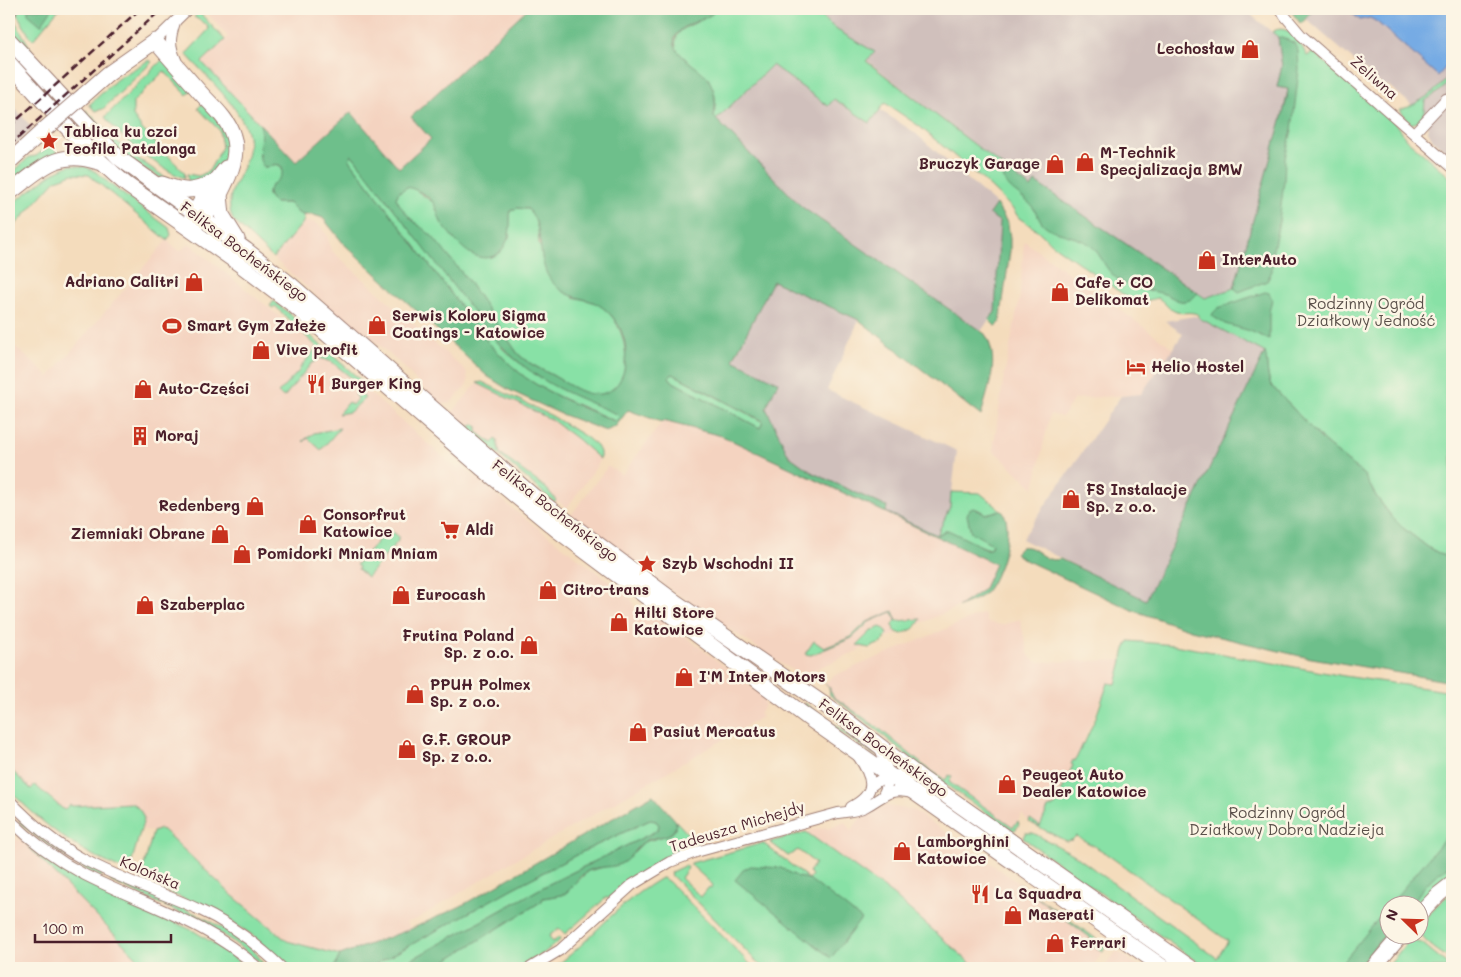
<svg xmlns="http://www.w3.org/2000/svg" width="1461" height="977" viewBox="0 0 1461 977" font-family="Mali,sans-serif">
<rect width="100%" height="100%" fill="#fcf5e5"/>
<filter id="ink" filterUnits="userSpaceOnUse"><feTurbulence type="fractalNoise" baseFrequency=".02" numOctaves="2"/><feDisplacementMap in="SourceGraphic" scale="10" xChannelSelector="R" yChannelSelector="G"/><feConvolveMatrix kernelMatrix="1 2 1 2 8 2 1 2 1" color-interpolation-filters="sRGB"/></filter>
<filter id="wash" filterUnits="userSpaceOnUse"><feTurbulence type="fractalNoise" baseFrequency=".0096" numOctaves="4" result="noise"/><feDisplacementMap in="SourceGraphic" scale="20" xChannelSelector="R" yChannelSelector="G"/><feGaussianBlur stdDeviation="1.12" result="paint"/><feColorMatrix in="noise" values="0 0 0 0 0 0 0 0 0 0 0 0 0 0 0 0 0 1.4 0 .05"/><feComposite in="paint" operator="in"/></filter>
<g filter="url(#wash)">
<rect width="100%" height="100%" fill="#f4dcbc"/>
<!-- built -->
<g fill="#f4d3c0">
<path d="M204,9h323l-115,108 19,22 -32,30 -103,-7 -94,-100 26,-25z"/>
<path d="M307,222h6l7,4 7,9 4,15 135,121 2,10 -2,5 -15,17 -7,1 -6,-2 -17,-16 -17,-19 -41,-36 -18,-10 -72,-63 29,-34z"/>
<path d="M167,240l12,11 11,-7 127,103 140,122 4,-4 44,37 4,4 122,92 4,11 1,8h4l1,-6 3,-3 9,4 108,82 3,6 1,5 -6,9 3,3 -249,144 -98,59 -9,2 5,7 -71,26 -53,-14 -54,-45 -70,-66 -9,2 -12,-3 2,-10 -75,-14 -5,5 -28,-25 -5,4 -22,-21v-427l40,36z"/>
<path d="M1024,241l149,107 -32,46 -67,5 -12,18 -12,-3 -16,74 -41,-38 10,-68 17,-87z"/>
<path d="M477,383l75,37 25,19 23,20 -4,8 -29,41 -11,-8 -13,-16 -46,-32 -45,-39z"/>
<path d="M663,421l59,15 273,128 -12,26 -25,17 -149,65h-11l-15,-7 -122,-82 -90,-68 37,-49 14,9z"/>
<path d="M984,613l3,9 15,3 18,-6 8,34 2,4 7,5 85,-2 -6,25 -8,-2 -62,148 -17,-9 -7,-8 -11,16 -177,-133 -4,-6v-3l-5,-4 8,-8z"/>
<path d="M886,806l27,4 62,42 130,93 -7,14 -7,9h-115l-83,-73 -87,-63 20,-5 2,2 17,-7 6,9 10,-14z"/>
<path d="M9,833l5,6 8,1 125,128h-138z"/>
<path d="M1117,951l24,17h-38z"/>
</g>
<!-- industrial -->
<g fill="#d0c0bc">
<path d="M813,9h431l34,28 4,29 -5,21 11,1 -5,26 -49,174 -29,10 -170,-116 -4,6 -165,-128 9,-8 -38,-22z"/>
<path d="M1314,9h138v147l-19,-16 -5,-9 -1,-9 -14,-16 -24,-20 -7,-1 -76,-66z"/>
<path d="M772,65l56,41 5,-7 37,24 10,-13 34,22 82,72 -7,9 11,8 -5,91 -14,19 -179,-124 -86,-87z"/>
<path d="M9,101l24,28 -24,21z"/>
<path d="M773,281l86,39 -32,70 130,61 -7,56 -13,28 -52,-23 2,-5 -74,-34 -25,-17 -22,-48 -33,-47z"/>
<path d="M1195,316l70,36 -119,249 -124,-62 99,-143 20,-2 42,-60 -18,-13z"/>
</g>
<!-- green -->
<g fill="#88e1a6" stroke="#698068">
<path d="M19,9h40l-26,31 -3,-3 -14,-25z"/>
<path d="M715,9h98l24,21 38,22 -9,9 165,127 4,-6 170,116 29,-10 49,-174 5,-25 -11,-2 5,-21 -4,-29 -6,-5c16,-11 29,12 35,24l6,-4 82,71 11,16 46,40v381l-23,-12 -26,-20 -12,-12 -15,-20 -12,-21 -40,-33 -53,-57c-5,-11 -3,-22 -7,-33l-65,-34v-3c-8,-5 -17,0 -25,-4 -7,-3 -10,-10 -16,-13l-18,4 -9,-2 -79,-56 -15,-14 -18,-12 -7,-10 -29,-28 -64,-54 -34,-23 -15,20 -36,-24 -6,7 -56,-41 -56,55 -2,-3c6,-27 -5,-39 -26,-56 -5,-4 -11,-7 -12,-14 -5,-24 31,-22 39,-38z"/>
<path d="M199,12l26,28 -23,22 58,62 2,6 -2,17 9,20 7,-3 6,3 1,9 -15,15v4l6,8h15l9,10 5,2 1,5 -2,4 -29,34 -40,-38c-14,-32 21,-50 15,-84 -4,-25 -45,-63 -62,-82l23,-25 -3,-5 -12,-7z"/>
<path d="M12,16l20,35 -3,3c-10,-11 -23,-21 -17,-38z"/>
<path d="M163,59l29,31 -5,5 -23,-24 -31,31v14l9,13 42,43 1,6c-23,-6 -66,-42 -80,-61z"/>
<path d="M149,60l3,2 -49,47 -7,2 -5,-4v-2l-3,1 29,-27z"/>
<path d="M1452,73v5l-11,12 -16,11c-1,12 -1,20 -14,23l-11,-14c22,-8 37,-19 52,-37z"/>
<path d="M203,103c15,16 31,37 21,59 -2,4 -4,8 -7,10 -8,7 -19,11 -28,15l-2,-13 12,2 10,-5 13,-24 -3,-17 -21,-22z"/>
<path d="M86,110l41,41 42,29 2,4 -43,-25 -44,-44z"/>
<path d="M51,145l8,9 -50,33v-11l20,-19 7,-1z"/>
<path d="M351,155l2,1 150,193c36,33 73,47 117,66l-3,7c-30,-14 -63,-25 -91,-44 -14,-11 -27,-24 -39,-37l-138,-182z"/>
<path d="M70,165l16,2 10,5 19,16 54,40 2,7 -4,5 -78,-65 -16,-1 -17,6 -47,52v-26l44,-33z"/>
<path d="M407,187l6,1 21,15 7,19 20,24 48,-8 1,-27 7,-3 11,1 6,7 4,14 1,15 34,52c7,2 16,3 23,6 41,21 40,102 -8,91 -12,-3 -24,-12 -34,-18 -13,-7 -25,-12 -36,-22l-51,-75 -45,-51 -11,-9 -11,-12 -4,-8 2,-7z"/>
<path d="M274,301l17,14 25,26 48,42 2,3 -1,3 -33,-27 -12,-4 -9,6 -27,33 -6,-4 21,-22 1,-3 17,-21 -42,-41 -2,2 -3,-2z"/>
<path d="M673,374l90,48 -3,6 -87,-46 -4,-5z"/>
<path d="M482,382l70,34 34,21 11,9 3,6v7l-23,-20 -25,-19 -75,-37z"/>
<path d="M358,391l7,7 -15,14 -12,2 10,-12 4,3 6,-7 -3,-4z"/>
<path d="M455,417l15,10 5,-3 2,2v6l15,11 4,-4 1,2 3,13 46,34 10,12 -2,2z"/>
<path d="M340,428l-19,22 -13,-12 -4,4 -1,-1 11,-8z"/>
<path d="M951,492l29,1 21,17 -15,4 -9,-5 -8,1 -1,5 3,17 20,10 1,2 -3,5 -44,-18 -8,4 13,-28z"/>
<path d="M390,530l8,6v5l-31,36 -9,-8 1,-2 -3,-2 29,-32z"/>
<path d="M893,611l4,10 24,-2 -6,9 -13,6 -8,-3 -1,-6 3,-5 -4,-8 -23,10 -17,16 -41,17 -6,-1 9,-13 10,7 27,-11 16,-15z"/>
<path d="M880,627l5,2 2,5 -4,8 -14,6 -12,-3 13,-13z"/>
<path d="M1129,641l45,4 170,31 108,16v138l-60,74h-4v5l-50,59h-126l-19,-9 -170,-121 2,-5h8l40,21 144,104 11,-17 -127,-91 -25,-14 -4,4 -6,1 -37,-19 1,-3 10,7 8,-18 7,-2 18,-41 -2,-1 2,-4 2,1 8,-17h1l12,-27 12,-34 8,1 9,-35z"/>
<path d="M825,684l5,4v3l4,6 47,33 42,35 22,15 4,-5 3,2 -3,5 64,45 5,-6 1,3 -2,4 -4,3 -91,-63 -43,-36 -45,-34 -4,-3 -1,-7z"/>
<path d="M804,703l55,39 23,19 -77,-54z"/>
<path d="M9,768l22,21 4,-4 29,25 5,-5 4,1 58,-3c7,3 11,9 13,16l-14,48 -5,2h-4c-48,-21 -76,-43 -112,-79z"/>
<path d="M20,819l37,30 46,25 -2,3c-30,-14 -56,-32 -81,-54z"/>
<path d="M650,820l6,1 3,4 -1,4 -4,3 -107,53 -151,83h-27l144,-80 73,-38z"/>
<path d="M676,821l23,25c-35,9 -63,29 -91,53l-1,-2 -42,37 -6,-6 -10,8 4,6 6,-5 1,3 -16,13 -28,15h-82l108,-67 1,-3 18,-3 5,-2 22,-22 36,-9 20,-20 27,-8 4,-4z"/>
<path d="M160,829l3,1 70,66 54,45 53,14 -6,13h-45l-37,-33 -28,-18 -80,-36 -2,-8 11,-41z"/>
<path d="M806,832l87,63 83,73h-213l-93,-94 1,-2 15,-7 2,3 -7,10 20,19 8,-10 2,1 2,-3 -22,-20v-2l72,-20 46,36 3,-4 -3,-3 6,-9 -17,-13 -10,6 -18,-14z"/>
<path d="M22,840l23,19 29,18 120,54 33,21 20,16h-100z"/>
<path d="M1452,865v11l-18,13 -15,17 -1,-2h-6c10,-17 22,-31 40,-39z"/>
<path d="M661,878h2l6,4 85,86h-201c25,-17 44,-40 67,-60 12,-11 26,-21 41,-30z"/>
<path d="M112,879c33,13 141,52 151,86l-31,-24 -25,-16 -97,-44z"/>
<path d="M1019,884l86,61 -2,7 -14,-10 2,-4z"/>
<path d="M1452,892v69c-9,-7 -21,-14 -28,-22 -13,-15 18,-38 28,-47z"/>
<path d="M1388,934l7,1 -28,33h-8l22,-29z"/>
<path d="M1411,941l11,2 30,25h-65l19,-25z"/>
</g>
<!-- forest -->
<g fill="#6ebf8b" stroke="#5c6f5b" fill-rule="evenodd">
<path d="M28,9h24l-11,16 -13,-11z"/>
<path d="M527,9h188l-3,5c-9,6 -23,9 -31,16 -23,20 21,36 28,50 7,13 7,24 5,37l88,90 183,127c16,27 3,53 -4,82l-122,-96 -86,-39 -40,79 45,22 -12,26 23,48 24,17 74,34 -1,5 51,23 11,-5 39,19h3l2,-5 -21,-12 -4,-17 2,-5 4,-2 13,6 15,-4c16,14 -3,72 -18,85 -7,5 -17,8 -25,12l25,-17 12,-26 -273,-128 -59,-15 -2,1 -33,-12 -12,16 -10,5 -45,-17 -52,-24 -22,-14 -143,-132 -21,-26 -9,-3h-11l-5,-2 -9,-10h-15l-6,-8 2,-8c7,-7 14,-9 12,-20 -7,-6 -10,0 -16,1 -13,-7 -2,-30 -6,-44l36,38 55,-50 48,56 32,-29 -20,-22zM351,155l2,1 139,180c15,17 31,31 50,43 24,15 52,25 77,36l-2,7c-28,-11 -66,-27 -91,-44 -14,-11 -27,-24 -39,-37l-138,-182zM407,187c9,2 20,8 26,15 5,7 5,16 9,22 12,15 30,41 52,32 7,-3 12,-11 14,-18 3,-8 2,-19 2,-27l7,-3 11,1c19,20 6,53 25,74 11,13 25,14 40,19 14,6 26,20 30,34 4,11 3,22 1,34 -2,8 -7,17 -15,21 -20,11 -41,-8 -59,-17 -12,-6 -22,-11 -32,-20l-51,-75 -35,-43 -21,-17 -10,-12 -5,-9 3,-6zM673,374l90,47 -3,7 -87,-46 -4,-5z"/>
<path d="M1289,9h25l-13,15z"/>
<path d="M1278,37l10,3 6,3 4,8 1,18 -7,61 -7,28 -1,23 -5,41 -7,32v17l-5,10 -28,11 -5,-4 53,-189 1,-10 -11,-2 5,-21z"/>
<path d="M1000,164l31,24 4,-6 163,111c-3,3 -8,8 -12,8 -8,2 -15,-5 -22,-7 -19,-6 -37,-4 -52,-20 -9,-9 -12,-22 -23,-30 -13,-8 -30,-9 -42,-17 -8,-5 -10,-15 -16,-22 -14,-14 -28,-15 -31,-41z"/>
<path d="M996,204l12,20 2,14v13l-10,71 -2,3 -3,1 -6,-6 6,-8 5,-90 -11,-8z"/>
<path d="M1265,292l4,1 3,6 -3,13v27l-22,-9 -22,-6 -13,-8 1,-3 5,-5z"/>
<path d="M1265,352c3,11 1,22 6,33l53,57 40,33 12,21 15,20 12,12 26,20 23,12v122l-152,-26 -109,-26 -59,-20 -109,-51 -8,-6 6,-6c16,-3 21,17 39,12l86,41z"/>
<path d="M653,795l23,26c0,20 -20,13 -32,21 -10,6 -14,19 -26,23 -10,3 -20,1 -30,6 -9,5 -15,16 -22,22l-5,2 -18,3 -1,3 -108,67h-38l151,-83 107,-53 4,-3 1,-4 -3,-4 -6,-1 -64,30 -73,38 -144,80h-35l6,-13 71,-26 50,-23z"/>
<path d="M1452,830v35c-18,8 -30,23 -40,39h-22z"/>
<path d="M751,866l30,2 17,9 11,2 52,40 -30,39 -96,-78 9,-11z"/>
<path d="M1388,907v27l-10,8 -19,26h-21z"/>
</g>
<!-- water -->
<path fill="#76abe4" stroke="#606588" d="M1347,9h105v51l-14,16 -61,-54 -7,-4 -10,2z"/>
</g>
<g filter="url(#ink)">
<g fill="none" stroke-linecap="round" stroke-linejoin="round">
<!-- street casing -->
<g stroke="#9f7e74" stroke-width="12">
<g id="street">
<path d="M1281,9l4,7 16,19 151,132"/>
<path d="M9,13l4,-4"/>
<path d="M175,22c-5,16 -6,22 1,38"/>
<path d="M155,41l33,-32"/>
<path d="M1414,133l32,-34 6,-1"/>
<path d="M879,746c7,18 14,31 4,49"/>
<path d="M871,786c16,-13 29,-13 48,-8"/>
<path d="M9,800c22,23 46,44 74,59 37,20 77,33 115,50 31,14 60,36 84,59"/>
<path d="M851,807c27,-14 22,-29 7,-51"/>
<path d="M9,819c22,22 48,41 76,56 59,30 123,47 173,93"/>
<path d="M530,968l30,-18 72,-65 38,-23 26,-10 142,-39c10,-1 19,-2 27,-6 19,-10 23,-20 47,-14"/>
</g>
</g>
<!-- secondary casing -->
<g stroke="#9f7e74" stroke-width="17">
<g id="secondary">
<path d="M9,40l110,118 127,92 45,35 241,210 142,106 168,116 82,63 267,188"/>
<path d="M9,63c38,42 74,85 118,122l111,78 53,40 192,166 74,61 250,187 357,251"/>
<path d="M83,96l25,-22 47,-33c14,16 29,33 43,49 12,14 30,28 35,46 5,15 -1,34 -8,48 -7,15 -16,31 -29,40"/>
<path d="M9,162l36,-33"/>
<path d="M162,184c22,8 31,9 52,-2"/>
<path d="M9,193c31,-23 48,-45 89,-31"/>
<path d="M220,195l2,20 15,24"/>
<path d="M191,222c7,-20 22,-37 35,-54"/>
<path d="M1418,916l21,-22 13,-10"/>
<path d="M1373,968l29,-34"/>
</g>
</g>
<!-- street -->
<use href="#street" stroke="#fff" stroke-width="10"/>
<!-- secondary -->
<use href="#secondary" stroke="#fff" stroke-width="15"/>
<!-- rail -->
<g stroke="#4a1f2b" stroke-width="2.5" stroke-dasharray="8 4" stroke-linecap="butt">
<path d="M9,127l131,-118"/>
<path d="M9,146l153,-137"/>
</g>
<!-- secondary-bridge casing -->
<g stroke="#9f7e74" stroke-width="17" stroke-linecap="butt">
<path id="secondary-bridge" d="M45,129l38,-33"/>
</g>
<!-- secondary-bridge -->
<use href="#secondary-bridge" stroke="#fff" stroke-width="15"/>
</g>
</g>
<!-- icons -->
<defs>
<g id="shop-bare" transform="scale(1.5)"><path d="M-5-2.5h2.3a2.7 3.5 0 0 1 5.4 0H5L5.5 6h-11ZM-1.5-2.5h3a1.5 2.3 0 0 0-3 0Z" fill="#c8321e" stroke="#fcf5e5" stroke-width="2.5" paint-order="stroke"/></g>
<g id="sight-bare" transform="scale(1.5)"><path d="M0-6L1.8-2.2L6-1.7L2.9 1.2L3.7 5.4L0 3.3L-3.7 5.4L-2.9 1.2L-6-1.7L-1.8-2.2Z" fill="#c8321e" stroke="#fcf5e5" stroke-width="2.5" paint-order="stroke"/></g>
<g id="stadium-bare" transform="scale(1.5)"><path d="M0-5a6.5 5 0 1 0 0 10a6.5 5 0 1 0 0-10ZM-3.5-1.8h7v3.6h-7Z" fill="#c8321e" stroke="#fcf5e5" stroke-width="2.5" paint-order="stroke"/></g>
<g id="hotel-bare" transform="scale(1.5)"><path d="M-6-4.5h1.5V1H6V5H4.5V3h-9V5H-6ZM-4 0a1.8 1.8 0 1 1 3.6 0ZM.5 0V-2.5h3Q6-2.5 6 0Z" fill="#c8321e" stroke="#fcf5e5" stroke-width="2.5" paint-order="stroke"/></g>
<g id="restaurant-bare" transform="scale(1.5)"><path d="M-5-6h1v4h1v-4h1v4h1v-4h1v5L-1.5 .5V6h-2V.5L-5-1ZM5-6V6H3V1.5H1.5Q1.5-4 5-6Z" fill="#c8321e" stroke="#fcf5e5" stroke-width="2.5" paint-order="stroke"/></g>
<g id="building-bare" transform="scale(1.5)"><path d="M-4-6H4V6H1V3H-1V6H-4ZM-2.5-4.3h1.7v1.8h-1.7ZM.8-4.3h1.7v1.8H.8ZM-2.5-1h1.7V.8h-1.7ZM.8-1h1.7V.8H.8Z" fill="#c8321e" stroke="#fcf5e5" stroke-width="2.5" paint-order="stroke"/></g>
<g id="supermarket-bare" transform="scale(1.5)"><path d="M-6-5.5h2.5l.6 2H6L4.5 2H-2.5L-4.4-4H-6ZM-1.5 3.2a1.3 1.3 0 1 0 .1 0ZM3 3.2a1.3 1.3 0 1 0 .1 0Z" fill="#c8321e" stroke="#fcf5e5" stroke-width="2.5" paint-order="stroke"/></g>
</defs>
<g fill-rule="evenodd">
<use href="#shop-bare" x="1250" y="49"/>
<use href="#sight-bare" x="49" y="141"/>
<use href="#shop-bare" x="1085" y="162"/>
<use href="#shop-bare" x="1055" y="164"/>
<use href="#shop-bare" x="1207" y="260"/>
<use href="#shop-bare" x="194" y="282"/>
<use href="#shop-bare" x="1060" y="292"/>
<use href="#shop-bare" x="377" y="325"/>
<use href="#stadium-bare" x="172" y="326"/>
<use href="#shop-bare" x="261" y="350"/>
<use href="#hotel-bare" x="1136" y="367"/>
<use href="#restaurant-bare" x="316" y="384"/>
<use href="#shop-bare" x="143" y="389"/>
<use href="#building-bare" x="140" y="436"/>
<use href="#shop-bare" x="1071" y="499"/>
<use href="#shop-bare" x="255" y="506"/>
<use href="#shop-bare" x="308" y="524"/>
<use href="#supermarket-bare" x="450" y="530"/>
<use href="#shop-bare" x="220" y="534"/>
<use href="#shop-bare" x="242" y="554"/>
<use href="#sight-bare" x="647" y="564"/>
<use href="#shop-bare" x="548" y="590"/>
<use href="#shop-bare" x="401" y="595"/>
<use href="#shop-bare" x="145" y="605"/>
<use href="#shop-bare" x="619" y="622"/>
<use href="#shop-bare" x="529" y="645"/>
<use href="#shop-bare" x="684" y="677"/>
<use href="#shop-bare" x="415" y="694"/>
<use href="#shop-bare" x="638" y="732"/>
<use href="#shop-bare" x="407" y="749"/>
<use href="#shop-bare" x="1007" y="784"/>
<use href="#shop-bare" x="902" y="851"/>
<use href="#restaurant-bare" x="980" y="894"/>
<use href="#shop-bare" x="1013" y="915"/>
<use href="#shop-bare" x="1055" y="943"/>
</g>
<g text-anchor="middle" stroke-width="5" stroke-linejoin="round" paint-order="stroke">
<!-- poi labels -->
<g font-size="15" font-weight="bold" fill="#4a1f2b" stroke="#fcf5e5" text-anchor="start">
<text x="1235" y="54" text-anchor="end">Lechosław</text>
<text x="64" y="137">Tablica ku czci<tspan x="64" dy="17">Teofila Patalonga</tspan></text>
<text x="1100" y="158">M-Technik<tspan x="1100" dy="17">Specjalizacja BMW</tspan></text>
<text x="1040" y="169" text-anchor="end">Bruczyk Garage</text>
<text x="1222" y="265">InterAuto</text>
<text x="179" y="287" text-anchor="end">Adriano Calitri</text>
<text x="1075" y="288">Cafe + CO<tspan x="1075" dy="17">Delikomat</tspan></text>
<text x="392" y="321">Serwis Koloru Sigma<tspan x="392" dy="17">Coatings - Katowice</tspan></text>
<text x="187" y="331">Smart Gym Załęże</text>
<text x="276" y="355">Vive profit</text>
<text x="1151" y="372">Helio Hostel</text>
<text x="331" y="389">Burger King</text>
<text x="158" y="394">Auto-Części</text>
<text x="155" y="441">Moraj</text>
<text x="1086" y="495">FS Instalacje<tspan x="1086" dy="17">Sp. z o.o.</tspan></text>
<text x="240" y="511" text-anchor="end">Redenberg</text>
<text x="323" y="520">Consorfrut<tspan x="323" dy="17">Katowice</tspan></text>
<text x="465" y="535">Aldi</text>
<text x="205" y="539" text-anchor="end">Ziemniaki Obrane</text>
<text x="257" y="559">Pomidorki Mniam Mniam</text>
<text x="662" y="569">Szyb Wschodni II</text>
<text x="563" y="595">Citro-trans</text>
<text x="416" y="600">Eurocash</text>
<text x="160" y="610">Szaberplac</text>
<text x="634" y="618">Hilti Store<tspan x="634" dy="17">Katowice</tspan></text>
<text x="514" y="641" text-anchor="end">Frutina Poland<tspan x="514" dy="17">Sp. z o.o.</tspan></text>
<text x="699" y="682">I'M Inter Motors</text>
<text x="430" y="690">PPUH Polmex<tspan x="430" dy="17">Sp. z o.o.</tspan></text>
<text x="653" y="737">Pasiut Mercatus</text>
<text x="422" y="745">G.F. GROUP<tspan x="422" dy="17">Sp. z o.o.</tspan></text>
<text x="1022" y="780">Peugeot Auto<tspan x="1022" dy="17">Dealer Katowice</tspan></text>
<text x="917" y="847">Lamborghini<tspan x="917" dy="17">Katowice</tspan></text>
<text x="995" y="899">La Squadra</text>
<text x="1028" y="920">Maserati</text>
<text x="1070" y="948">Ferrari</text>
</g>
<!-- street labels -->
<g font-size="15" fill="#4a1f2b" stroke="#fcf5e5">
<text transform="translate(1374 78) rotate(41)" y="5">Żeliwna</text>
<text transform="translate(244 252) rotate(37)" y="5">Feliksa Bocheńskiego</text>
<text transform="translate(555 511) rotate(38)" y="5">Feliksa Bocheńskiego</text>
<text transform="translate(883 748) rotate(36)" y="5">Feliksa Bocheńskiego</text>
<text transform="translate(737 827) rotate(-17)" y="5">Tadeusza Michejdy</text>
<text transform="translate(150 873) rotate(23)" y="5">Kolońska</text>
</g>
<!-- park labels -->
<g font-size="15" fill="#5a504a" stroke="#fcf5e5">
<text x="1366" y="309">Rodzinny Ogród<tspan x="1366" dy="17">Działkowy Jedność</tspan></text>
<text x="1287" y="818">Rodzinny Ogród<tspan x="1287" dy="17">Działkowy Dobra Nadzieja</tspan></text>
</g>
</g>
<!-- margin -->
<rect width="1461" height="977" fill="none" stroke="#fcf5e5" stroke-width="30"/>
<!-- north arrow -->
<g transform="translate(1404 920) rotate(293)"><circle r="24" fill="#fcf5e5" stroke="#b59f9b"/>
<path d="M0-4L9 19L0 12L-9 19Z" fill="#c8321e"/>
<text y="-8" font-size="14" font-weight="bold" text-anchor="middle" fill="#4a1f2b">N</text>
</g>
<!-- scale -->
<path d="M35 934v8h136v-8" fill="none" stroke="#4a1f2b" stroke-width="2.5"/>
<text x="42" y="934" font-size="15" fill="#4a1f2b" stroke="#fcf5e5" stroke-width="4" paint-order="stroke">100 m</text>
</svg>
